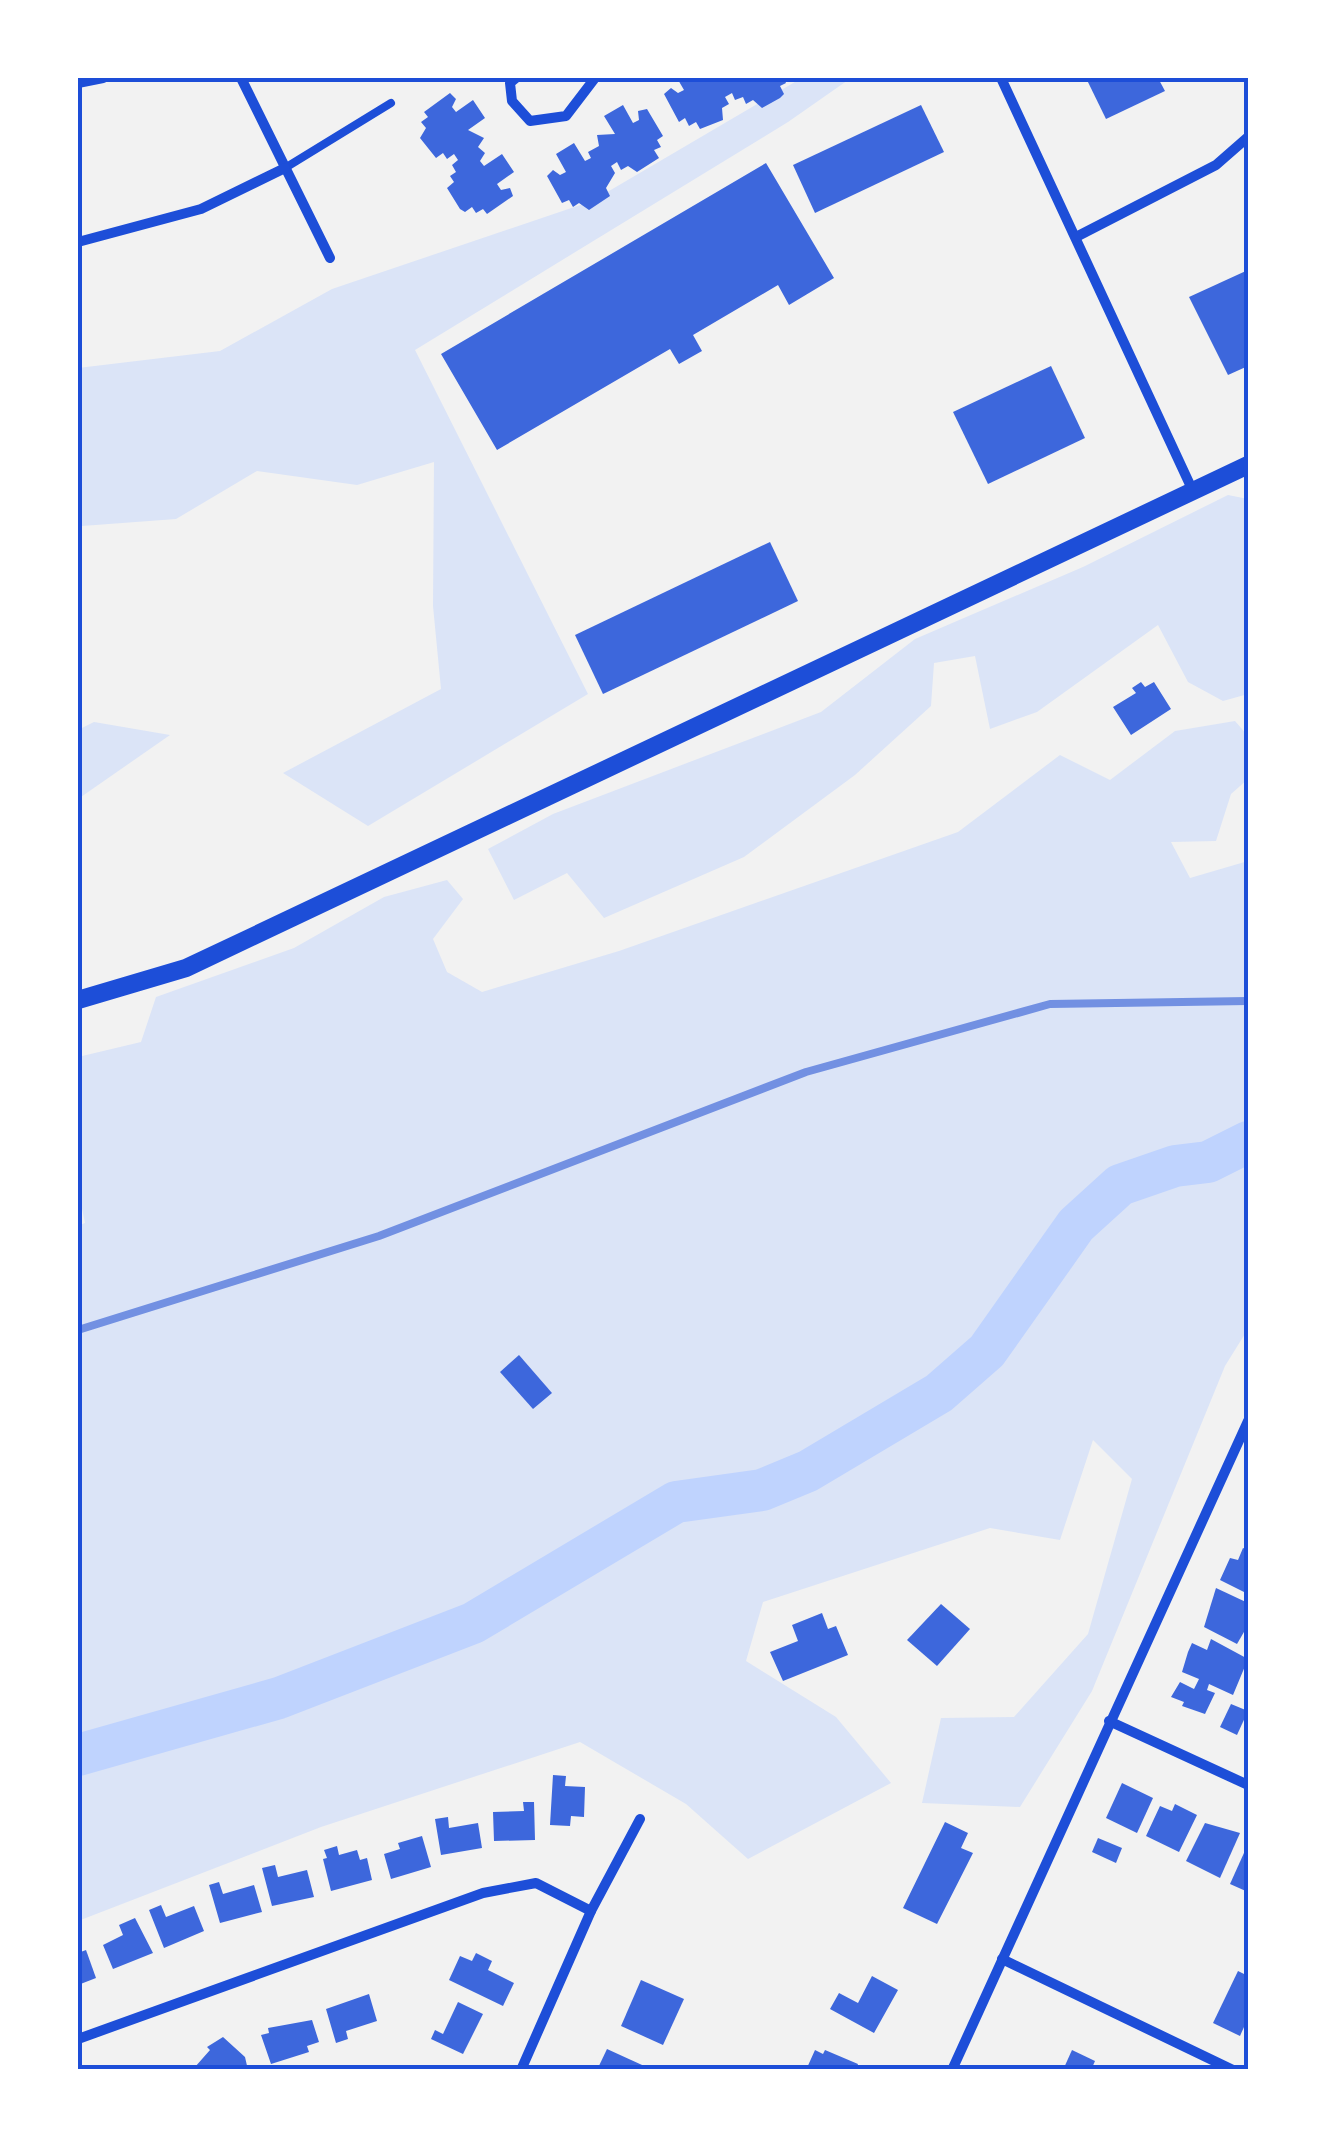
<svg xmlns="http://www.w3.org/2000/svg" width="1326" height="2147" viewBox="0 0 1326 2147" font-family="Bitter,serif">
<rect width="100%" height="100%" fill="#f2f2f2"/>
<!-- green -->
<g fill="#dbe4f7">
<path d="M851,78l-63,44 -373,228 173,344 -220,132 -85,-53 158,-84 -8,-83 1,-144 -77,23 -100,-14 -81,48 -94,7 -4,6v-164l142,-17 112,-62 260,-88 208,-122z"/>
<path d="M1228,495l20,4v195l-25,7 -35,-19 -30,-57 -121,87 -47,17 -15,-73 -41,7 -3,43 -76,69 -111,82 -140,61 -37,-45 -53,27 -26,-51 65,-35 268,-102 94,-73 168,-72z"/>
<path d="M1235,721l13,15v43l-17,15 -15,47 -45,1 19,36 58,-17v468l-23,37 -133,325 -72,116 -98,-4 19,-85 73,-1 74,-83 44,-155 -39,-39 -33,100 -70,-12 -227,74 -17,59 90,56 55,66 -143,76 -62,-55 -106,-62 -259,85 -243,94v-695l7,-3 -7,-34v-132l63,-15 15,-45 138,-49 90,-51 63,-17 16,19 -30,40 14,33 35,20 137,-41 339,-119 102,-77 50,25 65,-49z"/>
<path d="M94,722l76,13 -92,64v-69z"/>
</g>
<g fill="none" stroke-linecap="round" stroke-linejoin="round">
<!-- river -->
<path stroke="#bfd3fe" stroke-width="42" d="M78,1755l201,-57 194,-75 203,-121 86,-12 46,-19 131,-78 48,-42 89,-126 44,-40 55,-19 33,-4 40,-20"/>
</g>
<!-- building -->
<g fill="#3d67dc">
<path d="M677,78h107l2,5 -6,3 4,8 -4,4 -18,10 -9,-8 -7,4 -3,-7 -8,3 -3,-7 -7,4 4,7 -7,4 1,12 -23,9 -4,-7 -7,4 -4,-8 -6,4 -15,-28 7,-6 7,5 6,-3z"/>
<path d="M1086,78h72l7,13 -59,28z"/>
<path d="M450,93l6,6 -4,8 4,5 17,-12 12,18 -17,12 16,8 -6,9 7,6 -5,8 4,5 18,-12 12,18 -17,12 4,6 9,-2 3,8 -26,18 -4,-5 -7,4 -4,-6 -7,5 -5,-3 -13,-21 7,-6 -4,-6 6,-4 -4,-7 6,-5 -4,-6 -7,5 -4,-6 -7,5 -16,-20 6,-10 -5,-6 7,-5 -4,-5z"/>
<path d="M623,105l10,18 6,-3 -1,-9 9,-2 16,27 -6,4 4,7 -7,3 5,8 -22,14 -9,-6 -7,4 -4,-8 -6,4 4,7 -9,15 4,8 -21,14 -10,-7 -6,4 -4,-7 -7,3 -15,-27 6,-6 7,5 6,-3 -10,-18 18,-11 11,18 6,-3 -3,-6 11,-6 -2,-11 18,-1 -11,-18z"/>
<path d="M921,105l23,47 -129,61 -22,-48z"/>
<path d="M766,163l68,115 -45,27 -11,-20 -85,50 9,16 -23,13 -9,-15 -173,101 -56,-96z"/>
<path d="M1248,270v96l-20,9 -39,-78z"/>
<path d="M1051,366l34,72 -97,46 -35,-72z"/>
<path d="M770,542l28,59 -195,93 -28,-59z"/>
<path d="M1141,682l4,5 9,-5 17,27 -40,26 -18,-28 23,-14 -4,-5z"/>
<path d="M519,1355l33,38 -19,16 -33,-37z"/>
<path d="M1243,1548l5,2v44l-28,-14 10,-22 8,2z"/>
<path d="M1216,1588l32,15v22l-11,19 -33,-17z"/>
<path d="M941,1604l29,25 -33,37 -30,-26z"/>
<path d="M822,1613l6,16 8,-3 12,29 -65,26 -13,-29 28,-11 -6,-16z"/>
<path d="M1211,1639l37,20 -15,36 -24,-11 -2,6 8,3 -10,21 -23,-8 2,-4 -13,-5 9,-15 14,7 5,-10 -17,-7 6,-20 4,-9 15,7z"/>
<path d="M1231,1704l17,7 -11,24 -17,-8z"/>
<path d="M553,1775l13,1 -1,10 20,1 -1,30 -13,-1 -1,10 -20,-1z"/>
<path d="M1122,1783l31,15 -16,35 -31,-15z"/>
<path d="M523,1802h11l1,38 -41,1 -1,-29 31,-1z"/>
<path d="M1175,1804l22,11 -18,37 -33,-16 14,-30 12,5z"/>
<path d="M448,1817l1,11 29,-5 4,25 -41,7 -6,-36z"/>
<path d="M945,1822l23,11 -7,15 12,5 -36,71 -34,-16z"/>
<path d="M1205,1823l35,10 -20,45 -34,-17z"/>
<path d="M422,1836l9,31 -40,12 -7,-25 16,-5 -2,-6z"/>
<path d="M1098,1838l24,10 -6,15 -24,-11z"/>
<path d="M1248,1844v48l-18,-8z"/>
<path d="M337,1846l2,9 18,-5 3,10 7,-2 5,22 -41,11 -8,-32 4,-1 -3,-8z"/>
<path d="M275,1865l3,12 29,-7 7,27 -42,9 -10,-38z"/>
<path d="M219,1882l4,12 31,-9 8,27 -42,11 -11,-38z"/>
<path d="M161,1905l5,12 28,-11 10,25 -40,17 -15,-38z"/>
<path d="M135,1918l18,35 -40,16 -10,-24 20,-10 -4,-10z"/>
<path d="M86,1950l10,28 -18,7v-32z"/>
<path d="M476,1953l16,8 -4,9 26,13 -11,23 -54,-26 11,-24 12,5z"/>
<path d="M1238,1971l10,5v42l-8,18 -27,-13z"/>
<path d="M872,1976l26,14 -24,43 -44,-24 9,-16 19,10z"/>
<path d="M641,1980l43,19 -21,46 -42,-19z"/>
<path d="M369,1994l8,27 -31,10 2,8 -12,4 -10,-34z"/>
<path d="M458,2002l25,12 -20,40 -32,-15 4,-9 8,4z"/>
<path d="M312,2020l7,22 -12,4 2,6 -38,12 -10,-29 8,-2 -1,-5z"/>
<path d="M223,2037l22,20 3,13 -53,-3 15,-17 -3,-3z"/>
<path d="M607,2049l46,21h-56z"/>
<path d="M815,2050l8,4 2,-4 33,14 -2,6h-50z"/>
<path d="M1072,2050l23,11 -4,9h-28z"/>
</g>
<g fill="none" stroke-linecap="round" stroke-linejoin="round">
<!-- service -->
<path stroke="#1d4ed8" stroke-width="8" d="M285,168l106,-65"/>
<!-- minor -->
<g stroke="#1d4ed8" stroke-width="10">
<path d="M241,78l89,180"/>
<path d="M516,78l-6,5 2,18 18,20 36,-5 29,-38"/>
<path d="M1001,78l191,411"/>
<path d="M78,83l25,-5"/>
<path d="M1076,237l140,-72 32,-28"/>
<path d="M78,242l123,-33 84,-41"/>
<path d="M1109,1721l139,64"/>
<path d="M1002,1959l231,111"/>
<path d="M78,2039l405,-146 53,-10 55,28"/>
<path d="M521,2070l70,-159 49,-92"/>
<path d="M952,2070l296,-649"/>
</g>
<!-- tertiary -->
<path stroke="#1d4ed8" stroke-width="18" d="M78,1000l108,-32 1062,-503"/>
<!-- rail -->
<path stroke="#7290e2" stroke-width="8" d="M78,1330l301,-94 427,-164 244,-68 198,-3"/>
</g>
<!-- border -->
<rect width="1326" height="2147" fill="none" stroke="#ffffff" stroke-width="160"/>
<rect x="80" y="80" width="1166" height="1987" fill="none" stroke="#1d4ed8" stroke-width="4"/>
</svg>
